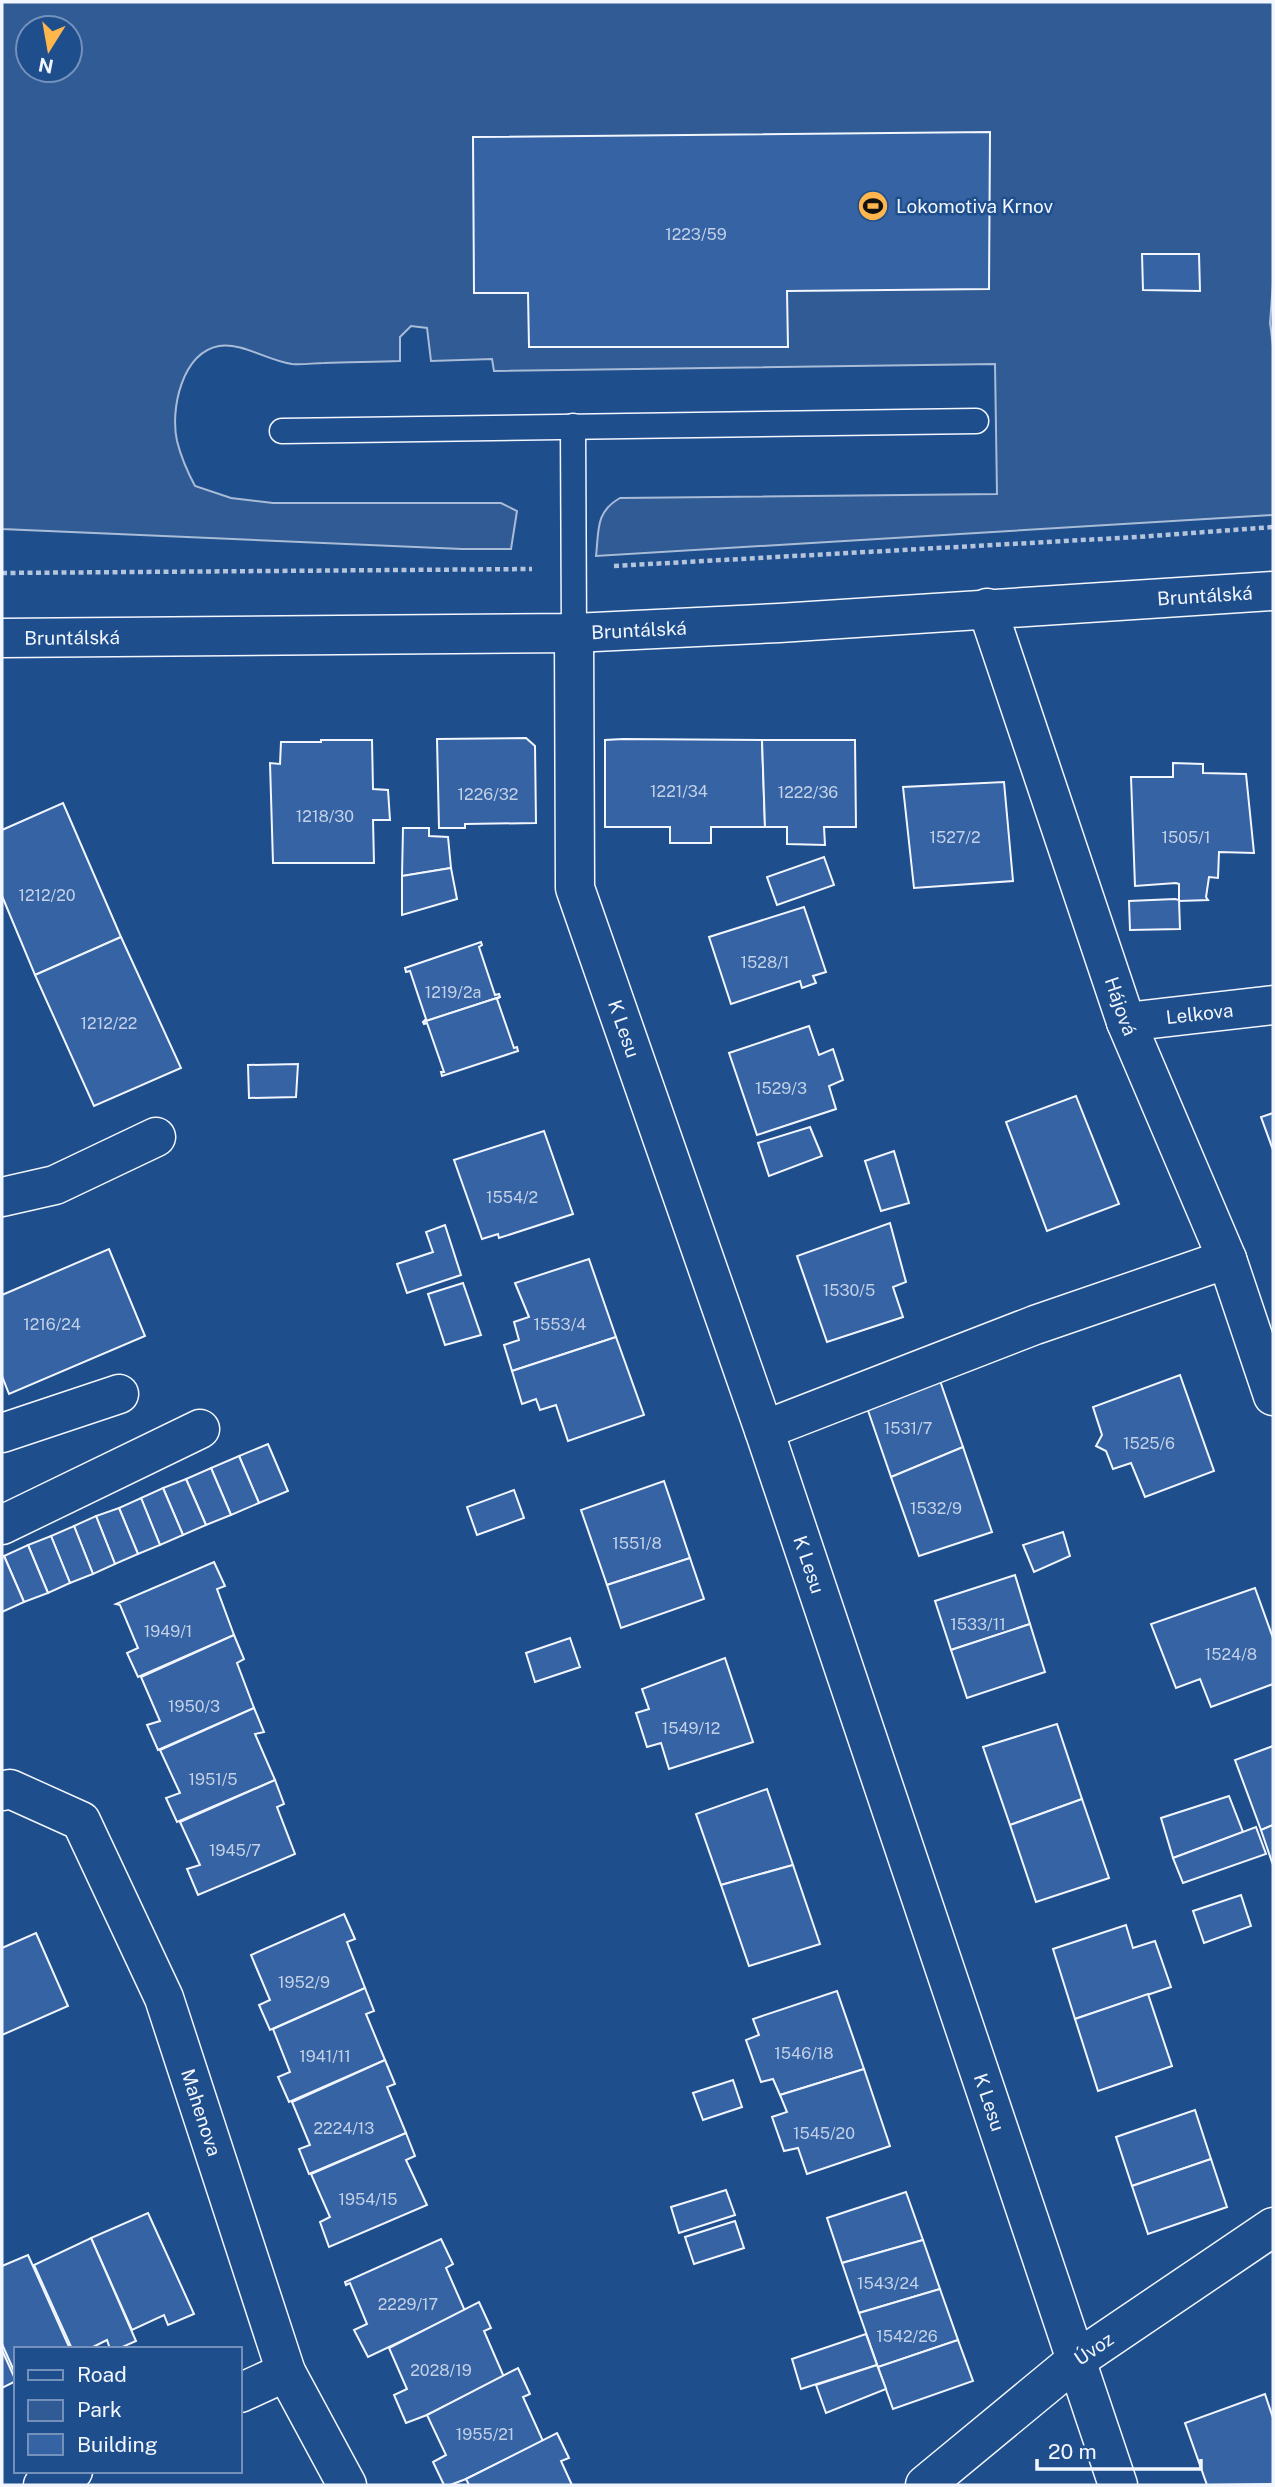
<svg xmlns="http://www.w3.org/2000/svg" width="1275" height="2487" viewBox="0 0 1275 2487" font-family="'Public Sans',sans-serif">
<rect width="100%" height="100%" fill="#1f4e8c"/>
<!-- green -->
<path fill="#305b95" stroke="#a8bbd7" stroke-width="2" fill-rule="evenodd" d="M2,2h1271v281l-3,40 3,23v169l-677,41c3,-25 -1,-44 24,-58l377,-4 -2,-130 -501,7 -2,-12 -61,2 -4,-33 -16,-2 -11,11v24c-25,1 -50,1 -76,2 -10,0 -22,2 -32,1 -23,-3 -51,-22 -73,-18 -37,7 -49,63 -42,95 4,16 10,30 18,45l36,12 42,5h228l16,8 -6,38h-49l-460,-20zM28,28h42v42h-42z"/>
<!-- building -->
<g fill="#3563a3" stroke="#f2f6ff" stroke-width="2">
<path d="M990,132l-1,157 -202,2 1,56h-259l-1,-54h-54l-1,-156z"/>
<path d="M1142,254h57l1,37 -57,-1z"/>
<path d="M526,738l9,8 1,77 -71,1v4h-26l-2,-89z"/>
<path d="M623,739l139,1 3,87h-54v16h-41v-16h-65v-87z"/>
<path d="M321,740h51l1,49 15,1 2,30h-17l1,43h-101l-3,-100 10,1 1,-22h40z"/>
<path d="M762,740h93l1,87h-32l1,18 -38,-1v-17h-22z"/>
<path d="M1173,763l30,1v9l43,1 8,79 -35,-1 -1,26 -9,-1 -3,20 2,3 -29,1v-17l-3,-1 -41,3 -4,-109h42z"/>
<path d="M1004,782l9,99 -99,7 -11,-101z"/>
<path d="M63,803l58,134 -86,38 -33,-79v-66z"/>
<path d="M403,828h26v8l19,1 3,31 -49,8z"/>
<path d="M824,857l10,28 -57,20 -10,-28z"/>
<path d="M451,868l6,31 -55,16v-39z"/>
<path d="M1175,899l4,1 1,29 -50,1 -1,-29z"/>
<path d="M804,907l22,65 -13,4 3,7 -14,5 -2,-7 -69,23 -22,-67z"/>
<path d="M121,937l60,131 -87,38 -59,-131z"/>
<path d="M481,942l1,3 -3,2 16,48 4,-1 1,3 -77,25 3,-3 -16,-48 -4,1 -1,-4z"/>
<path d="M500,997l-3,2 17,49 3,-1 1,4 -76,25 -1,-4h3l-17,-49 -3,1 -1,-2z"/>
<path d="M809,1026l10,29 14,-6 10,31 -14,6 7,23 -79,26 -28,-82z"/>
<path d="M298,1064l-2,33 -47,1 -1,-33z"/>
<path d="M1076,1096l43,108 -72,27 -41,-109z"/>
<path d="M1273,1113v37l-12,-33z"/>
<path d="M810,1127l12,29 -53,20 -11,-33z"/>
<path d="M544,1131l29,83 -74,24 -1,-4 -16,5 -28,-79z"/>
<path d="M894,1151l15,52 -28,8 -16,-50z"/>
<path d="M890,1223l16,59 -13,5 10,30 -76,25 -30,-86z"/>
<path d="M445,1225l16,50 -54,18 -10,-29 36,-12 -7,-20z"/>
<path d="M109,1249l36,87 -136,58 -7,-18v-81z"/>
<path d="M589,1259l27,78 -104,34 -8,-26 15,-5 -5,-18 15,-5 -14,-34z"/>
<path d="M463,1283l18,52 -36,10 -17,-51z"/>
<path d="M616,1337l28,78 -76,26 -12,-36 -16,5 -4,-11 -14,5 -10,-33z"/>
<path d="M938,1375l25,72 -72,30 -27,-78z"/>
<path d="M1180,1375l34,96 -69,26 -14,-34 -18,6 -7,-18 -10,-5 6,-11 -9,-28z"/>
<path d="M268,1444l20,47 -29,12 -20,-47z"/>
<path d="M963,1447l29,85 -73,24 -28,-79z"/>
<path d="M239,1456l20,47 -28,12 -20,-47z"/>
<path d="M211,1468l20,47 -25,10 -20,-46z"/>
<path d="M186,1479l20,46 -23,10 -20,-47z"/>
<path d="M664,1481l26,77 -83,27 -26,-75z"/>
<path d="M163,1488l20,47 -23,10 -19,-47z"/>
<path d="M514,1490l10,28 -47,17 -10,-28z"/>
<path d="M141,1498l19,47 -22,9 -19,-46z"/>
<path d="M119,1508l19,46 -23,10 -19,-48z"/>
<path d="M96,1516l19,48 -22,10 -19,-48z"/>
<path d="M74,1526l19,48 -23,9 -19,-47z"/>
<path d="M1063,1532l7,24 -36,16 -11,-27z"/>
<path d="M51,1536l19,47 -22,10 -20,-48z"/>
<path d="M28,1545l20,48 -24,9 -20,-46z"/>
<path d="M4,1556l20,46 -22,10v-55z"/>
<path d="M690,1558l14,41 -83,29 -14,-43z"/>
<path d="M214,1562l11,24 -8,3 17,46 -96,42 -11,-24 11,-5 -18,-43 -4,-1z"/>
<path d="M1015,1575l15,49 -79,26 -16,-49z"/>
<path d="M1255,1588l18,50v46l-62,23 -11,-28 -24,9 -25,-64z"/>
<path d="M1030,1624l15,48 -78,26 -16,-48z"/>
<path d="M234,1635l10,24 -7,4 17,45 -96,42 -11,-25 13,-4 -19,-44z"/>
<path d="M570,1638l10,29 -45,15 -9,-29z"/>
<path d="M725,1658l28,84 -84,27 -8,-26 -14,4 -11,-34 13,-4 -7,-20z"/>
<path d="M254,1708l10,24 -9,2 20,46 -98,42 -11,-24 14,-5 -20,-43z"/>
<path d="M1057,1724l25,75 -72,26 -27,-78z"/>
<path d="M1273,1746v79l-12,5 -26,-70z"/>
<path d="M275,1780l9,24 -7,3 18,47 -97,41 -11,-26 13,-4 -20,-43z"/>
<path d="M767,1789l26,76 -72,20 -25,-71z"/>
<path d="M1229,1796l14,36 -70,26 -12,-40z"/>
<path d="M1082,1799l27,79 -73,24 -26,-77z"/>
<path d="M1273,1825v40l-12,-35z"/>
<path d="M1256,1827l10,27 -83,29 -10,-25z"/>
<path d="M793,1865l27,79 -71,22 -28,-81z"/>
<path d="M1241,1895l10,31 -47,17 -11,-32z"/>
<path d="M344,1914l11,25 -8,3 18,46 -95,42 -11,-25 11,-5 -19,-45z"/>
<path d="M1126,1925l7,23 22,-7 16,46 -96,32 -22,-70z"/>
<path d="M36,1933l32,73 -66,29v-87z"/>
<path d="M365,1988l9,23 -8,3 19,46 -96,42 -11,-25 12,-5 -17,-43z"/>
<path d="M837,1991l27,78 -84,26 -7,-16 -12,3 -15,-42 13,-5 -6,-16z"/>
<path d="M1148,1994l24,72 -74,25 -23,-72z"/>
<path d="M385,2060l10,24 -8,3 19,46 -97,41 -10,-25 11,-4 -18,-43z"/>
<path d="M864,2069l26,77 -83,28 -9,-26 -14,3 -12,-34 15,-5 -7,-17z"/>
<path d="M733,2080l9,27 -39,13 -10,-27z"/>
<path d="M1195,2110l16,49 -79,27 -16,-49z"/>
<path d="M406,2133l9,23 -9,4 21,45 -98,42 -9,-25 10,-5 -19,-43z"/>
<path d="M1211,2159l16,48 -79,27 -16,-48z"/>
<path d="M726,2190l9,25 -56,18 -8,-26z"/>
<path d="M906,2192l17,48 -81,23 -15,-45z"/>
<path d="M148,2213l46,101 -26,11 -4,-10 -32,15 -41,-92z"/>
<path d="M735,2221l9,27 -50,16 -9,-27z"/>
<path d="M91,2238l45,103 -18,8h-8l-3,-9 -18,9h-17l-38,-84z"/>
<path d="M441,2239l12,25 -7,4 19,43 -97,46 -14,-27 13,-6 -17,-41 -4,2 -1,-3z"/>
<path d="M923,2240l17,49 -81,24 -17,-50z"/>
<path d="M28,2255l42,94h-54l-2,22 -12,-27v-78z"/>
<path d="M940,2289l18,51 -80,27 -19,-54z"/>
<path d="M479,2302l12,26 -7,3 20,46 -77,38 -21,8 -12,-28 13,-6 -18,-41z"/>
<path d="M866,2334l11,31 -76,24 -9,-30z"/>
<path d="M958,2340l15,41 -80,28 -15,-42z"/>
<path d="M2,2350l14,31 -14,7z"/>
<path d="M877,2365l9,24 -60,24 -10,-28z"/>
<path d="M518,2368l12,26 -7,3 20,44 -77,38 -16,6h-6l-11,-23 13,-7 -19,-40z"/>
<path d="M1265,2394l8,24v66l-66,1 -22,-62z"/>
<path d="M557,2433l12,25 -8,3 11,24h-103l-3,-6z"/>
</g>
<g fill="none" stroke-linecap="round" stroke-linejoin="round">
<!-- service casing -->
<g stroke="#f2f6ff" stroke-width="27">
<g id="service">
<path d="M573,426l1,207"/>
<path d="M282,431l694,-10"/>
</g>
</g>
<!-- minor casing -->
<g stroke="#f2f6ff" stroke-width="41">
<g id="minor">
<path id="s1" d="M987,608l139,414 101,237 46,137"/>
<path id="s2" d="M574,633l1,255 189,542 354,1055"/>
<path id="s3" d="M1126,1022l147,-17"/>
<path d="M2,1197l53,-12 101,-48"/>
<path d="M764,1430l271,-105 192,-66"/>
<path d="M2,1433l117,-39"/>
<path d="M2,1525l198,-96"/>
<path id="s4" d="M2,1791l8,-2 71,32 83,177 122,374 61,113"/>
<path d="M240,2393l46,-21"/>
<path d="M43,2485l30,-14"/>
<path id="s5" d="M925,2485l150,-124 198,-134"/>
</g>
</g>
<!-- primary casing -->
<g stroke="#f2f6ff" stroke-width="41">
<g id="primary">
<path id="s6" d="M2,638l572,-5 205,-10 494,-32"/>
</g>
</g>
<!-- path -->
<g stroke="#b3c4dc" stroke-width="4.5" stroke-dasharray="5 3.5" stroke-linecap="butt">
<path d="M614,566l523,-29 136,-10"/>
<path d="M2,573l530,-4"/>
</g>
<!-- service -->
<use href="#service" stroke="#1f4e8c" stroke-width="24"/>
<!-- minor -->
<use href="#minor" stroke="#1f4e8c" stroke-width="38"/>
<!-- primary -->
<use href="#primary" stroke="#1f4e8c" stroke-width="38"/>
</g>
<!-- icons -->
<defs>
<g id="stadium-disc" transform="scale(1.575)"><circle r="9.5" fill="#ffb74d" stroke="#1f4e8c"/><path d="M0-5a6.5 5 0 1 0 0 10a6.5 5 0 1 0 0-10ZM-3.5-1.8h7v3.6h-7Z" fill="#111"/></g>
</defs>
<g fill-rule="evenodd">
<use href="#stadium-disc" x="873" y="206"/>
</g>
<g text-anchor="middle" stroke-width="5" stroke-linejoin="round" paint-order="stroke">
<!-- number labels -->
<g font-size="16" fill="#c3d1e8">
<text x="696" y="240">1223/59</text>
<text x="679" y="797">1221/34</text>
<text x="808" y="798">1222/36</text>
<text x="488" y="800">1226/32</text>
<text x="325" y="822">1218/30</text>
<text x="955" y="843">1527/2</text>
<text x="1186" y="843">1505/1</text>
<text x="47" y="901">1212/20</text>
<text x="765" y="968">1528/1</text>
<text x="453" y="998">1219/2a</text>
<text x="109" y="1029">1212/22</text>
<text x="781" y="1094">1529/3</text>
<text x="512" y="1203">1554/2</text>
<text x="849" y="1296">1530/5</text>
<text x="52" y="1330">1216/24</text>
<text x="560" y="1330">1553/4</text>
<text x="908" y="1434">1531/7</text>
<text x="1149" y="1449">1525/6</text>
<text x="936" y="1514">1532/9</text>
<text x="637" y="1549">1551/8</text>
<text x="978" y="1630">1533/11</text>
<text x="168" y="1637">1949/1</text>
<text x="1231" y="1660">1524/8</text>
<text x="194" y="1712">1950/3</text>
<text x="691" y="1734">1549/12</text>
<text x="213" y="1785">1951/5</text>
<text x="235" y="1856">1945/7</text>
<text x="304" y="1988">1952/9</text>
<text x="804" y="2059">1546/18</text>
<text x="325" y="2062">1941/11</text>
<text x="344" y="2134">2224/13</text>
<text x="824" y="2139">1545/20</text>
<text x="368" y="2205">1954/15</text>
<text x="888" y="2289">1543/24</text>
<text x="408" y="2310">2229/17</text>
<text x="907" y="2342">1542/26</text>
<text x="441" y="2376">2028/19</text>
<text x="485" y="2440">1955/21</text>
</g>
<!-- poi labels -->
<g font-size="19" fill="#f2f6ff" stroke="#1f4e8c" text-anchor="start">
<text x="896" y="213">Lokomotiva Krnov</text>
</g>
<!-- street labels -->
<g font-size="19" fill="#f2f6ff" stroke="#1f4e8c">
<text dy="7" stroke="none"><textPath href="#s6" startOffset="1204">Bruntálská</textPath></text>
<text dy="7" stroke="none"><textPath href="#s6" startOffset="637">Bruntálská</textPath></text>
<text dy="7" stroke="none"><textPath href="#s6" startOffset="70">Bruntálská</textPath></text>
<text dy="7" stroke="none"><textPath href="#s1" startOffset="420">Hájová</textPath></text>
<text dy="7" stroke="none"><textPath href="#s3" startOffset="74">Lelkova</textPath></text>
<text dy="7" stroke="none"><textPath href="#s2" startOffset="404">K Lesu</textPath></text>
<text dy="7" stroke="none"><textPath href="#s2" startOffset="971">K Lesu</textPath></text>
<text dy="7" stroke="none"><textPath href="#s2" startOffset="1538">K Lesu</textPath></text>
<text dy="7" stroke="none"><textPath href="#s4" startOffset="402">Mahenova</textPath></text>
<text dy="7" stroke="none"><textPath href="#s5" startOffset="217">Úvoz</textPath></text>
</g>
</g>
<!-- border -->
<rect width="1275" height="2487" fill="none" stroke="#f2f6ff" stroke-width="7"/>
<!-- legend -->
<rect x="14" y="2347" width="228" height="126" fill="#1f4e8c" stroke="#7391ba" stroke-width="2"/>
<rect x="28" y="2370" width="35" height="10" fill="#1f4e8c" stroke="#7391ba" stroke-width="2"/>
<text x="77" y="2382" font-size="21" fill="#f2f6ff">Road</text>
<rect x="28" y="2400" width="35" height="21" fill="#305b95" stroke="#7391ba" stroke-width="2"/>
<text x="77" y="2417" font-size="21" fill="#f2f6ff">Park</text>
<rect x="28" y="2434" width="35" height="21" fill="#3563a3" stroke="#7391ba" stroke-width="2"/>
<text x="77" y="2452" font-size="21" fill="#f2f6ff">Building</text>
<!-- north arrow -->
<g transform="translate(49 49) rotate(191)"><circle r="33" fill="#1f4e8c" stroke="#7391ba" stroke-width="2"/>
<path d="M0-5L12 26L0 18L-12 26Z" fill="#ffb74d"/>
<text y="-10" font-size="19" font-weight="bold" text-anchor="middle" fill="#f2f6ff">N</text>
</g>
<!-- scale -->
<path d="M1037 2459v10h164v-10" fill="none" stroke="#f2f6ff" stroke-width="3.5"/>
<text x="1048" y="2459" font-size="21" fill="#f2f6ff" stroke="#1f4e8c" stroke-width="5" paint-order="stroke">20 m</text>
</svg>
